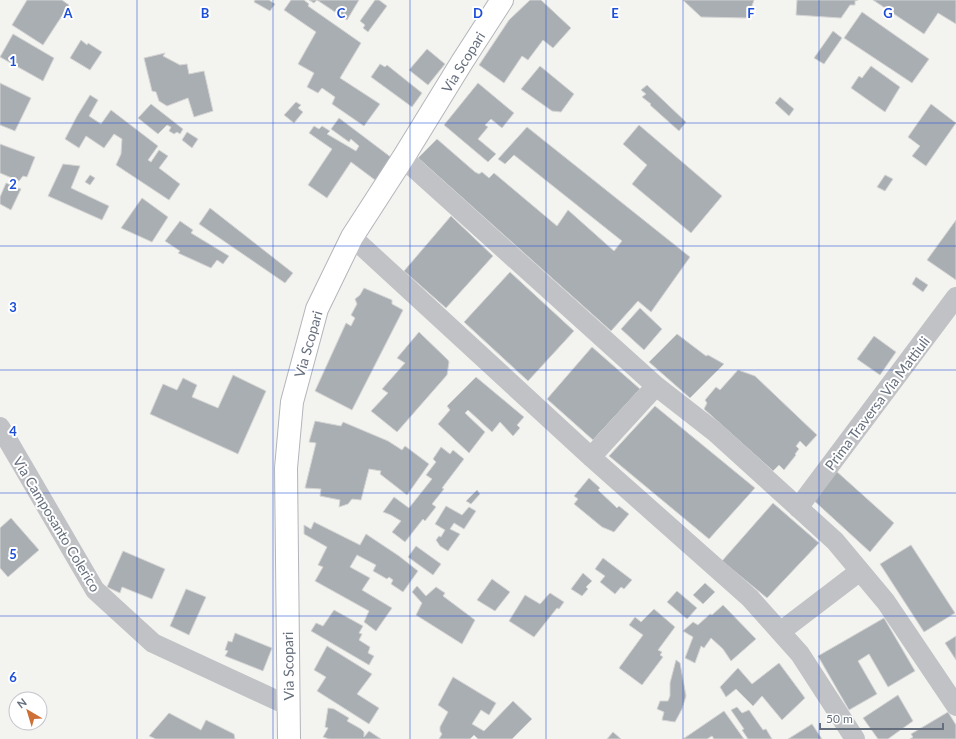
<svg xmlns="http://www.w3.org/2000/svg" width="956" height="739" viewBox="0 0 956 739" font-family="Lato,sans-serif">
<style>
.building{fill:#a9aeb3;stroke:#d4d4d3}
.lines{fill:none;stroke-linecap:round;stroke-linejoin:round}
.secondary-casing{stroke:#b2b5ba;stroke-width:24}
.street{stroke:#c0c2c5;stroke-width:20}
.secondary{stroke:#fff;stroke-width:22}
.grid{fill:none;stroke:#1d4ed8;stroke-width:1;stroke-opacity:0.55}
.labels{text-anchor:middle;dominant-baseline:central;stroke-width:4;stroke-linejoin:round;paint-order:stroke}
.street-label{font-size:14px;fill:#666f7d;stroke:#fff}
.grid-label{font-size:13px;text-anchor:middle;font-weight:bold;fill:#1d4ed8;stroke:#fff;stroke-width:4;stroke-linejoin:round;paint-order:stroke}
</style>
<rect width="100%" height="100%" fill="#f3f3f0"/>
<path class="building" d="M27 0H62L69 5 43 45 12 25Z
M255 0H269L275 4 270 11 254 2Z
M291 0H304L309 4 308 6 361 43 340 78 380 104 364 126 332 104 335 97 322 88 318 93 307 87 314 73 298 64 316 32 284 10Z
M309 0H359L347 20 317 0 314 3Z
M375 0H379L387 6 368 32 363 28 365 25 360 21Z
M530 0H541L571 28 553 48 543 40 528 60 522 56 504 83 479 65 509 20Z
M683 0H754L748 18 701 17Z
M797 0H858L855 1V5H850L841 18 796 15Z
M873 0H956V24L938 13 924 34Z
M862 12 929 59 912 83 844 38Z
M833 31 842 38 824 64 814 58Z
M13 34 54 58 43 81 0 57Z
M81 40 87 45 88 43 102 52 90 70 70 58Z
M427 49 445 64 428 85 409 70Z
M165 53 163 56 180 65 187 64 189 74 204 71 213 111 194 117 188 98 167 106 159 101 156 92 152 91 144 58Z
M380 64 385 67 387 65 422 93 412 107 371 77Z
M540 66 574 94 561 112 552 111 521 89Z
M871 66 900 87 885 112 851 88 859 76 862 78Z
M0 83 31 98 15 131 0 125Z
M478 83 514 113 502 128 491 119 485 125 488 127 478 139 496 154 488 162 444 125Z
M647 85 686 122 679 131 650 105 651 104 642 97 646 94 641 90Z
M90 95 98 100 89 116 101 124 111 110 158 146 148 160 151 162 159 150 168 156 159 168 180 184 169 200 116 165 121 154 122 139 114 134 104 148 86 136 79 148 65 139 77 116Z
M780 97 794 109 789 116 775 103Z
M296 102 301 105 298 108 303 112 294 123 284 115Z
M151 104 183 129 180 134 177 132 174 134 169 131 171 127 167 125 158 134 138 118Z
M931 104 956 123 926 166 912 156 920 146 908 137Z
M339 118 392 158 375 180 351 162 327 198 308 185 332 149 309 133 314 126 319 129 322 126 330 131 327 134 356 151 359 146 351 139 349 142 331 129Z
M639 125 722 196 691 233 632 184 647 165 623 144Z
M527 127 690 257 651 312 638 301 611 331 418 158 437 139 475 172 479 174 482 172 489 178 494 173 557 226 568 210 614 251 622 241 514 155 505 164 498 159Z
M187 132 198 139 192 148 182 140Z
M0 144 35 157 27 177 23 176 19 181 0 173Z
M63 164 80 166 71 188 109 206 102 220 48 196Z
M90 175 95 178 90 185 85 182Z
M885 175 893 179 885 191 877 187Z
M6 183 21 189 11 210 0 204V197Z
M142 198 168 217 152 242 121 228Z
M210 208 293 273 285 283 199 224Z
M451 216 493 256 446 308 404 271Z
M956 220V280L927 260Z
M180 221 193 230 191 233 229 256 223 264 217 260 211 268 178 253 180 251 165 241Z
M510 272 574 331 528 381 464 322Z
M916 277 928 285 923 292 912 284Z
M364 288 392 300V304L403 310 352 410 315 391 346 323 351 326 355 318 351 315 357 304 355 299 360 295Z
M640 308 662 329 644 350 621 329Z
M419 332 448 360 449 362 447 375 397 432 371 411 388 393 382 389 405 363 397 358Z
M677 334 706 356 708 355 724 364 690 398 649 362Z
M874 336 896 352 880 375 857 359Z
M592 347 640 389 593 440 547 399Z
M738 370 755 376 817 435 806 447 800 441 796 446 799 449 795 454 796 455 784 470 779 465 773 471 704 409 707 403 705 400 716 387 720 390Z
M233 375 266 391 238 454 150 414 163 384 177 390 183 378 197 385 192 397 218 408Z
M476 377 524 417 517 425 520 428 513 436 500 422 492 432 468 410 465 413 485 432 469 453 438 424 450 410 447 406Z
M655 406 755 488 709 539 609 456Z
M315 421 341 426 343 422 388 441 402 450 405 446 429 464 407 495 380 474 381 471 369 469 361 500 352 499 348 504 339 507 340 500 320 496 321 489 305 488 316 443 309 442Z
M441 447 450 454 453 450 464 459 442 488 444 489 432 504 436 507 425 521 423 519 405 542 392 532 401 521 391 515 383 512 394 497 409 508 432 479 426 475 436 462 433 459Z
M835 470 894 523 870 552 810 497Z
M589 478 600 488 598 490 617 508 619 506 629 514 614 532 602 527 574 504 578 499 574 496Z
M477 490 480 494 471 504 466 501Z
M773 503 819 543 767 598 722 561Z
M446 506 462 515 469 507 476 511 464 529 454 523 450 529 460 534 448 551 440 546 436 540 439 536 441 537 445 530 435 524Z
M11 518 39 550 8 577 0 568V528Z
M314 522 360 545 366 534 399 556 418 571 403 592 391 584 393 580 389 577 387 579 373 571 376 565 357 555 350 567 370 578 362 590 392 608 376 631 364 622 369 611 315 581 323 567 318 565 327 547 304 534V525L311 529Z
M911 545 955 613 924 632 880 564Z
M416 546 441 564 433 575 408 557Z
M123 551 165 569 152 599 122 587 120 593 107 587Z
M603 558 632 580 624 589 621 587 615 594 600 582 605 576 595 569Z
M583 573 592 581 586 587 588 589 582 596 571 589Z
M492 579 510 592 495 611 477 600Z
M705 583 715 592 703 604 693 595Z
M417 586 426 596 436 587 445 593 443 596 475 620 462 644 416 615 422 603 412 592Z
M186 589 206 597 189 635 170 626Z
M677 591 697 608 687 619 667 602Z
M550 593 564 602 559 609 557 608 534 637 509 621 525 595 540 604Z
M723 605 756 639 731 661 723 649 711 638 704 648 701 646 695 663 685 658 693 637 683 631 693 622 698 625 710 614 712 615Z
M654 609 675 627 658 650 662 652 660 655 663 657 642 685 619 668 643 635 629 625 635 617 641 622Z
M334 610 363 626 359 633 362 634 359 640 370 647 368 653 374 656 369 665 311 631 316 623 323 626Z
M884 618 915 671 888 687 869 654 858 661 877 694 849 710 818 656Z
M235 633 272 648 263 671 225 656 228 651 225 650 228 641 232 642Z
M956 636V660L945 643Z
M327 646 372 674 357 694 379 708 369 724 317 691 326 677 314 670Z
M676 660 680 663 686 696 682 709 675 722 662 720 664 712 657 709 660 701H668L670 696V683Z
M779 663 805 698 782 720 762 696 753 706 736 689 726 697 720 687 738 668 752 684Z
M453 677 496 703 489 715 481 710 472 724 484 731 513 701 532 719 512 739H478L474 735 470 739H439L442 734 440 731V727L448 712 438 705Z
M898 695 913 721 888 739H878L863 718Z
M737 707 742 713 749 710 763 730 766 729 772 739H748L742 730 744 729 731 710Z
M328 708 334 709 349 718 347 721 361 729 364 732V737L369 731 381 739H329L323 737 328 728 325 727Z
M724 711 744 739H714L712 736 707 739H683Z
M948 712 956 725V739H910L913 737 911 734Z
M169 713 201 730 206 720 234 734 235 739H156L149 736Z
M812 724 822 739H788Z
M613 732 621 739H607Z"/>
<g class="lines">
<g class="secondary-casing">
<path id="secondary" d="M289 739 286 468 292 402 317 309 352 237 403 158 462 62 502 0"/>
</g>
<path class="street" d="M403 158 656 386 715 432 835 541 886 602 956 706
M352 237 591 457 750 598 800 654 855 739
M0 427 95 590 153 643 289 706
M591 457 656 386
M798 508 956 297
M780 632 860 571"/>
<use href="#secondary" class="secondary"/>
</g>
<path class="grid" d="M137 0V739M273 0V739M410 0V739M546 0V739M683 0V739M819 0V739M0 123H956M0 246H956M0 370H956M0 493H956M0 616H956"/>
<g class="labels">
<g class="street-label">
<text transform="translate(463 62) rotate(-58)">Via Scopari</text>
<text transform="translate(308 344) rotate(-74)">Via Scopari</text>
<text transform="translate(877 403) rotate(-53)">Prima Traversa Via Mattiuli</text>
<text transform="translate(57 524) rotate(59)">Via Camposanto Colerico</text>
<text transform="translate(288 666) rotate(-91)">Via Scopari</text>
</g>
</g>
<g class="grid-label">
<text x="68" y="18">A</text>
<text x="205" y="18">B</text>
<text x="341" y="18">C</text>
<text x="478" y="18">D</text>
<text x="615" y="18">E</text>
<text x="751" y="18">F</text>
<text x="888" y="18">G</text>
<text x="13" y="66">1</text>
<text x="13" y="189">2</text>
<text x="13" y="312">3</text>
<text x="13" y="436">4</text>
<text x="13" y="559">5</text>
<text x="13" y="682">6</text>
</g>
<g transform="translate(28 711) rotate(322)"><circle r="19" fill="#ffffff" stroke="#c2c5cb"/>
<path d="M0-3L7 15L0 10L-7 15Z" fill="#ce6f35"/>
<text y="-6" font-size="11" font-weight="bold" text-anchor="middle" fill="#666f7d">N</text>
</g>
<path d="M820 723v6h123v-6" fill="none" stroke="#666f7d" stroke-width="2"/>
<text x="826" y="723" font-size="12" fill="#666f7d" stroke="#ffffff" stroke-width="3" paint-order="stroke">50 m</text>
</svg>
